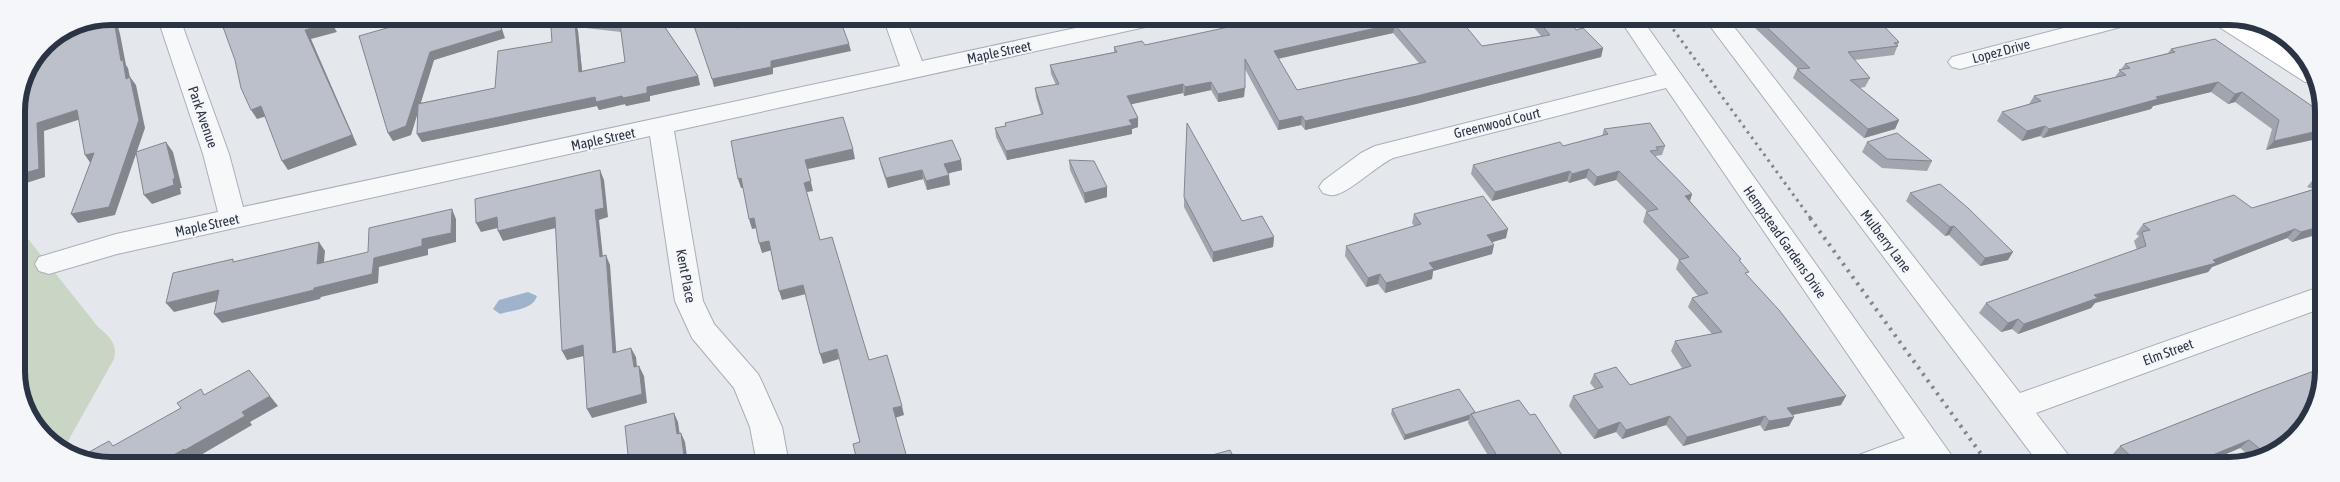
<svg xmlns="http://www.w3.org/2000/svg" width="2340" height="482" viewBox="0 0 2340 482" font-family="'Asap Condensed',sans-serif">
<style>
.green{fill:#c9d6c5}
.water{fill:#9fb4cc}
.lines{fill:none;stroke-linecap:round;stroke-linejoin:round}
.minor-casing{stroke:#a9aeb7;stroke-width:2}
.secondary-casing{stroke:#a9aeb7;stroke-width:2}
.minor{fill:#f7f8fa;fill-rule:evenodd}
.secondary{fill:#fff;fill-rule:evenodd}
.rail-far1{stroke:#7d8696;stroke-width:3;stroke-dasharray:2.5 4.5;stroke-linecap:butt}
.rail{stroke:#7d8696;stroke-width:4;stroke-dasharray:2.5 5.5;stroke-linecap:butt}
.wall{fill:#a1a5ae;fill-rule:evenodd}
.shaded-wall{fill:#83868d}
.building{fill:#bbc0ca;stroke:#83868d}
.labels{text-anchor:middle;dominant-baseline:central;stroke-width:4;stroke-linejoin:round;paint-order:stroke}
.street-label{font-size:14px;fill:#2b3445;stroke:#f4f6f9}
.rim{fill:none;stroke:#2b3445;stroke-width:6}
</style>
<rect width="100%" height="100%" fill="#e4e7ec"/>
<path class="green" d="M17 225 98 327C109 336 118 344 114 359L64 448 44 438 18 389Z"/>
<path class="water" d="M528 292 537 296C533 310 512 310 500 314L493 309 499 300Z"/>
<g class="lines">
<g class="minor-casing">
<path id="minor" d="M157 16H179L229 154 243 207 900 66 883 17H905L922 61 1127 17H1170L1167 22 1159 24 674 131 703 301 714 324 758 374 762 382 782 427 789 464H757L750 427 734 388 692 338 675 301 650 136 117 254 49 274 39 271 35 264 39 257 116 234 218 212 203 154Z
M335 16H369C363 26 345 28 335 26L332 21Z
M1619 18H1641L1952 456 1957 465H1923L1919 460 1904 465H1851L1856 456 1905 438 1666 88 1393 158C1376 166 1349 193 1334 195 1330 196 1327 194 1323 193L1319 187 1323 181 1361 153 1375 146 1657 75Z
M1704 18H1727L2020 393 2322 286V308L2036 413 2069 456 2074 465H2040Z
M2102 18H2139L2136 23 1960 69 1952 67 1948 62 1952 57Z"/>
</g>
<g class="secondary-casing">
<path id="secondary" d="M2210 18H2237L2305 61 2317 83 2305 82 2213 23Z"/>
</g>
<use href="#minor" class="minor"/>
<use href="#secondary" class="secondary"/>
<path class="rail-far1" d="M1665 18 1811 219"/>
<path class="rail" d="M1810 218 1989 465"/>
</g>
<path class="wall" d="M561 17H658L698 76 700 85 650 96V101L626 106 625 104 599 110 597 106 422 142 417 134 418 111 411 135 393 141 388 133 359 36 505 38 434 60 420 103 495 88 552 42 564 25ZM577 27 621 32 625 62 582 71 578 31Z
M1525 17H1565L1576 30 1603 48 1601 57 1416 104 1305 130 1301 125 1278 130 1245 69 1244 97 1218 102 1211 90 1184 96 1183 93 1131 104 1138 118V127L1132 129V134L1007 160 996 137 995 128 1005 126V123L1041 114 1036 97 1035 88 1056 85 1051 74 1050 65 1114 52V47L1145 45 1398 24 1482 46 1541 36ZM1393 33 1419 63 1297 90 1278 58Z
M1747 18H1876L1899 42 1894 55 1854 60 1870 78 1865 87 1860 88 1899 120 1895 129 1864 138 1793 78 1797 69H1798L1753 26Z
M2171 49 2322 113 2266 150 2272 129 2235 102 2228 104 2211 92 2153 106 2151 109 2043 138 2040 136 2022 141 1997 121 2002 112 2029 104 2034 96 2115 77 2125 64 2168 53Z
M1604 129 1665 146 1662 155 1656 156V157L1692 194 1690 201 1740 262 1747 276 1841 405 1792 415 1794 417 1789 426 1764 431 1760 425 1683 446 1666 425 1622 439 1616 432 1594 439 1569 406 1573 396 1595 389 1590 383 1594 374 1630 385 1682 368 1671 351 1675 341 1712 334 1688 307 1692 298 1698 296 1676 269 1679 260 1643 222 1646 212H1648L1616 180 1594 186 1586 178 1569 183 1567 181 1492 201 1471 174 1473 165 1563 146 1602 136Z
M1867 142 1932 161 1927 171 1882 168 1862 152Z
M879 158 961 160 962 170 948 173 950 185 927 190 923 179 888 188 881 167Z
M1069 160 1107 187V197L1085 203 1070 170Z
M2322 176V233L2292 242 2287 238 2212 267 2208 272 2095 303 2091 308 2018 334 2012 329 2001 332 1979 313 1986 303 2137 250 2134 241 2139 236 2136 234 2143 224 2252 208 2314 189 2307 187 2315 177Z
M1910 193 2008 260 1980 266 1949 235 1945 236 1906 201Z
M1184 197 1242 221 1274 237 1273 247 1213 262 1184 207Z
M1414 214 1506 238 1493 242 1492 254 1433 271 1432 279 1385 293 1378 284 1366 287 1345 256 1346 246 1414 226 1412 223Z
M2260 391 2292 442 2252 458 2240 448 2198 466 2124 465 2112 455 2120 446Z
M1392 409 1530 415 1562 455 1559 464 1555 465H1494L1468 423 1469 420 1404 440 1391 414Z"/>
<path class="shaded-wall" d="M112 16H115L120 34 126 65 128 68 132 87 126 79 121 61Z
M327 16H332L330 22Z
M497 17H498L505 38 434 60 411 135 393 141 388 133 430 52Z
M331 22 337 32 311 39 357 145 288 170 282 161 305 30Z
M575 23 578 31 583 80 579 72Z
M1398 23 1395 25 1393 33 1273 60 1274 51Z
M849 44 851 51 773 68V74L714 87 712 79 771 61Z
M1603 48 1601 57 1416 104 1305 130V121Z
M698 76 700 85 650 96V101L626 106 625 104 599 110 597 106 422 142 417 134 595 97 647 87Z
M130 77 136 85 145 128 115 215 78 223 71 214Z
M1211 82V90L1184 96 1185 87Z
M2218 82 2211 92 2153 106 2151 109 2043 138 2049 129 2156 97Z
M1183 84V93L1128 105 1127 96Z
M1245 88 1244 97 1218 102V94Z
M2242 92 2235 102 2228 104 2235 94Z
M261 106 267 116 257 119 251 110Z
M77 110 84 118 44 131 45 177 17 186V175L37 123Z
M1302 116 1301 125 1278 130 1279 121Z
M1138 118V127L1132 129V134L1007 160 1006 151Z
M1899 120 1895 129 1864 138 1868 129Z
M2045 126 2040 136 2022 141 2027 131Z
M2322 130V138L2266 150 2274 141Z
M166 142 173 152 182 188H180L181 194 152 204 144 195Z
M853 149 855 159 808 169 813 191 807 192 804 183 805 160Z
M94 153 91 164 85 155Z
M961 160 962 170 946 174 944 164Z
M1589 169 1586 178 1569 183 1572 174Z
M600 170 604 180 608 217 599 220 604 267 600 257 595 210Z
M922 170 923 179 888 188 886 178Z
M1570 171 1567 181 1492 201 1495 192Z
M1619 171 1616 180 1594 186 1597 177Z
M949 175 950 185 927 190 926 181Z
M741 178 744 188H741L738 179Z
M1107 187V197L1085 203 1084 193Z
M1692 194 1689 203 1685 196Z
M452 209 456 219V242L428 249V255L379 267 378 283 321 297 320 299 222 323 214 314 314 288 374 258 422 239Z
M497 217 502 227 481 232 476 223Z
M555 217 560 227 503 241 498 231Z
M754 218 757 228 752 229 749 219Z
M1954 226 1949 235 1945 236 1950 227Z
M2322 226V233L2292 242 2301 232Z
M1508 229 1506 238 1485 244 1487 235Z
M2295 229 2287 238 2212 267 2208 272 2095 303 2091 308 2018 334 2024 324 2094 295 2213 260Z
M1274 237 1273 247 1213 262V252Z
M769 241 772 250 762 253 759 243Z
M319 242 325 251 323 273 317 264Z
M1494 245 1492 254 1433 271 1432 279 1385 293 1386 283 1429 263Z
M2013 252 2008 260 1980 266 1985 258Z
M606 255 610 265 617 362 613 353Z
M1380 274 1378 284 1366 287 1368 278Z
M803 285 806 294 782 300 779 291Z
M219 290 226 299 174 312 166 303Z
M2018 319 2012 329 2001 332 2008 323Z
M583 345 588 355 567 360 562 351Z
M631 348 636 357 638 377 634 367Z
M837 349 839 359 823 364 820 354Z
M639 366 644 376 647 403 592 418 587 409Z
M270 396 278 406 250 422 252 425 194 459 192 458 182 464H158L242 412Z
M1846 396 1841 405 1782 417 1787 408Z
M902 406 904 415 895 418 893 408Z
M674 413 678 422 681 443 677 434Z
M1470 415 1469 420 1404 440 1405 435Z
M1670 416 1666 425 1622 439 1626 430Z
M1765 416 1760 425 1683 446 1687 437Z
M1794 417 1789 426 1764 431 1769 421Z
M1620 422 1616 432 1594 439 1598 430Z
M681 433 685 442 688 464H685Z
M2249 440 2240 448 2198 466H2185Z
M1524 455 1520 465H1500L1501 462Z
M1562 455 1559 464 1555 465H1529V464Z"/>
<path class="building" d="M112 16 115 26 121 61 123 60 126 79 130 77 139 120 109 207 71 214 94 153 85 155 77 110 37 123 39 169 17 175 16 105 44 44 75 23Z
M219 16H328L331 22 305 30 352 135 282 161 261 106 251 110 241 88 235 60Z
M425 17H497L502 30 430 52 406 126 388 133 359 36Z
M561 17H658L698 76 647 87V93L623 98 622 96 596 102 595 97 417 134 418 104 495 88 498 51 552 42 551 28 575 23 579 72 625 62 620 24Z
M691 17H734L737 28 786 17H839L849 44 771 61V67L712 79Z
M1275 17H1395L1398 23 1274 51 1297 90 1426 62 1395 25 1430 17H1458L1482 46 1550 35 1535 17H1565L1576 30 1583 28 1603 48 1417 96 1305 121 1302 116 1279 121 1245 59V88L1218 94 1211 82 1185 87 1183 84 1127 96 1138 118 1129 120 1132 125 1006 151 995 128 1006 126 1005 123 1043 114 1035 88 1059 84 1050 65 1117 52 1114 47 1142 41 1145 45Z
M1757 18H1876L1899 42 1894 43 1898 46 1848 52 1870 78 1850 80 1899 120 1868 129 1797 69 1810 68Z
M2215 39 2322 113V130L2274 141 2279 120 2242 92 2235 94 2218 82 2156 97 2158 99 2049 129 2045 126 2027 131 2002 112 2041 101 2034 96 2126 75 2119 70 2130 68 2125 64 2175 52 2171 49Z
M843 117 853 149 805 160 811 181 804 183 820 240 832 237 869 360 887 355 902 406 893 408 909 465H858L853 444 860 442 837 349 820 354 803 285 779 291 769 241 759 243 754 218 749 219 741 178 738 179 731 141Z
M1187 123 1242 221 1262 216 1274 237 1213 252 1184 197Z
M1650 123 1665 146 1656 147 1658 150 1650 151 1692 194 1685 196 1741 259 1739 260 1749 272 1745 273 1779 310 1846 396 1787 408 1794 417 1769 421 1765 416 1687 437 1670 416 1626 430 1620 422 1598 430 1573 396 1603 387 1594 374 1616 367 1630 385 1691 366 1675 341 1722 332 1692 298 1708 293 1679 260 1689 257 1646 212 1658 209 1619 171 1597 177 1589 169 1572 174 1570 171 1495 192 1473 165 1560 142 1563 146 1608 134 1604 129Z
M1897 133 1932 161 1887 159 1867 142Z
M952 140 961 160 944 164 949 175 926 181 922 170 886 178 879 158Z
M166 142 175 178 173 179 174 185 144 195 136 152Z
M1069 160 1094 161 1107 187 1084 193Z
M600 170 604 208 595 210 600 257 606 255 613 353 631 348 634 367 639 366 642 394 587 409 583 345 562 351 555 217 498 231 497 217 476 223 475 199Z
M2322 176V180L2315 177Z
M1940 184 1968 208 2013 252 1985 258 1954 226 1950 227 1910 193Z
M2322 187V226L2301 232 2295 229 2213 260 2216 263 2094 295 2098 298 2024 324 2018 319 2008 323 1986 303 2146 246 2142 232 2150 230 2143 224 2234 195 2252 208Z
M1483 196 1508 229 1487 235 1494 245 1429 263 1434 269 1386 283 1380 274 1368 278 1346 246 1421 224 1414 214Z
M452 209 451 233 422 239V246L374 258 372 274 314 288V290L214 314 219 290 166 303 173 273 233 259V262L319 242 317 264 368 252 369 228Z
M2322 368V389L2292 442 2265 453 2249 440 2186 466 2135 465 2139 464 2120 446 2260 391Z
M249 370 270 396 242 412 245 416 185 450 184 449 158 464H93L80 457 109 441 113 446 181 408 177 403 201 389 204 395Z
M1459 389 1475 412 1471 414 1470 415 1405 435 1392 409Z
M1519 400 1530 415 1535 414 1562 455 1529 464 1524 455 1501 462 1471 414Z
M674 413 677 434 681 433 685 464H629L625 426Z
M1230 450 1238 465H1201L1198 459Z
M1431 457 1436 465H1407Z"/>
<g class="labels">
<g class="street-label">
<text transform="translate(2001 51) rotate(-15)">Lopez Drive</text>
<text transform="translate(999 52) rotate(-12)">Maple Street</text>
<text transform="translate(203 117) rotate(71)">Park Avenue</text>
<text transform="translate(1497 123) rotate(-14)">Greenwood Court</text>
<text transform="translate(603 139) rotate(-12)">Maple Street</text>
<text transform="translate(207 225) rotate(-12)">Maple Street</text>
<text transform="translate(1886 241) rotate(53)">Mulberry Lane</text>
<text transform="translate(1785 242) rotate(55)">Hempstead Gardens Drive</text>
<text transform="translate(686 276) rotate(79)">Kent Place</text>
<text transform="translate(2168 352) rotate(-20)">Elm Street</text>
</g>
</g>
<path d="M0 0H2340V482H0ZM111 25H2229A86 86 0 0 1 2315 111V371A86 86 0 0 1 2229 457H111A86 86 0 0 1 25 371V111A86 86 0 0 1 111 25Z" fill="#f4f6f9" fill-rule="evenodd"/>
<path class="rim" d="M111 25H2229A86 86 0 0 1 2315 111V371A86 86 0 0 1 2229 457H111A86 86 0 0 1 25 371V111A86 86 0 0 1 111 25Z"/>
</svg>
